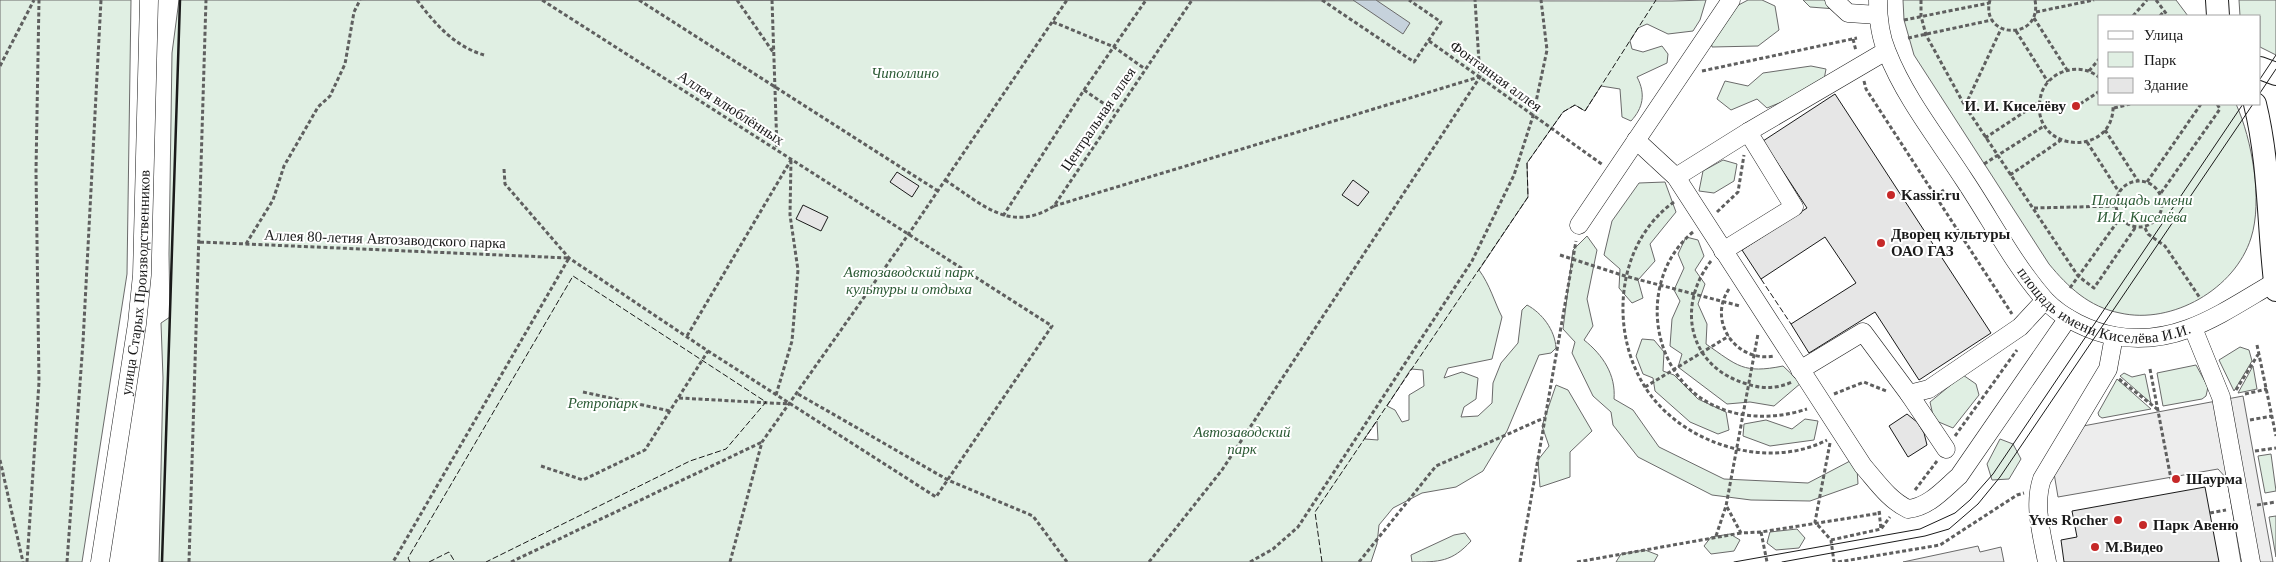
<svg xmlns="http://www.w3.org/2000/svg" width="2276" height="562" viewBox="0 0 2276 562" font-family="Georgia,serif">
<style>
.green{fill:#e0efe3;stroke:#6a6a6a;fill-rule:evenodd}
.parking{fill:#ededed;stroke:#6a6a6a}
.water{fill:#c6d2dc;stroke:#6a6a6a}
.building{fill:#e6e6e6;stroke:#1a1a1a}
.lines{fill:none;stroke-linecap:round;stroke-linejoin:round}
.minor-casing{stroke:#1a1a1a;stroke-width:19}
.major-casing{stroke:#1a1a1a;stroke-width:24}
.path{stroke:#5f5f5f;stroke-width:3;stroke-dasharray:4 2.5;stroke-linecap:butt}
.minor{stroke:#fff;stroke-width:18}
.major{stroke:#fff;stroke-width:22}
.tram{stroke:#1a1a1a;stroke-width:1}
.fence{stroke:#1a1a1a;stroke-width:1;stroke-dasharray:6 2.5;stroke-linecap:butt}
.wall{stroke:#1a1a1a;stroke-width:2.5}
.poi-dot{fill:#c62828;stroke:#fff;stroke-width:2}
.labels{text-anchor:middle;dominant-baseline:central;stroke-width:4;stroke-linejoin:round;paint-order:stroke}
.park-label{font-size:15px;font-style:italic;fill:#2b5a34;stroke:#fff}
.street-label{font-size:15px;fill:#1a1a1a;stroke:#fff}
.poi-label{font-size:15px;font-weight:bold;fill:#1a1a1a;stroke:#fff;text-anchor:start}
</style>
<rect width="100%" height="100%" fill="#fff"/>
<path class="green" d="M0 0H131L127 274 82 562H0Z
M179 0 1672 1 1706 0 1700 20 1693 31 1668 34 1647 24 1638 28 1630 41 1632 49 1643 52 1662 46 1668 54 1667 63 1637 77C1646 94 1643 108 1631 121L1622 117 1620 89 1601 86 1585 111 1575 105 1563 112 1527 163 1528 197 1479 270C1490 285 1494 301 1502 317L1492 359 1448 368 1444 378 1462 372 1478 378 1476 399 1464 407 1461 417 1478 416 1492 403 1493 383 1501 363 1518 343 1522 310 1527 305C1542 313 1555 330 1556 348L1551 353 1539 355 1507 431 1483 471 1456 487 1422 493 1393 508 1379 525 1377 544 1371 562H159L163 378 161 323 170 317 169 254 172 53ZM1411 369 1423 370 1424 386 1409 395V420L1402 422 1395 410 1387 406ZM1377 421 1378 440 1365 439V438Z
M1748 0H1762L1775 6 1779 30 1758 46 1712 47 1710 35 1729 10Z
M1803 0H1843L1836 9 1810 7Z
M1903 0H2176L2188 16H2100V104H2236C2252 139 2263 201 2251 238 2235 289 2172 325 2120 313 2089 307 2068 287 2049 264L1914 55 1904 20Z
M2239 0H2276V55L2260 47V16H2240Z
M1811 66 1826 69 1823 85 1767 108 1757 99 1731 110 1717 99 1725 81 1748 86 1763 73Z
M1723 160 1737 164 1734 181 1714 193 1699 191 1703 171Z
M1665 182 1676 212 1650 244 1655 261 1638 280 1643 298 1632 303 1619 288 1620 269 1604 255 1612 221 1639 183Z
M1587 236 1597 250 1587 299 1593 326 1584 340C1603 355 1616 375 1614 399L1633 410 1659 447 1724 479 1808 483 1850 461 1857 468 1858 484 1810 501 1751 500 1712 495 1638 457 1613 425 1611 412 1593 396 1572 353 1575 342 1563 329 1573 250Z
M1686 237 1698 240 1704 256 1695 270 1705 284 1698 304 1707 324 1706 344C1738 366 1743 374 1783 366L1801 383 1774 406 1750 402 1727 404 1678 367 1682 354 1670 346 1672 319 1680 301 1674 290 1684 268 1678 254Z
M1642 339 1654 340 1664 352 1663 371 1674 375 1698 399 1726 412 1729 430 1718 434 1690 422 1655 391 1653 378 1643 374 1636 356Z
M2240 347 2249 350 2252 361 2234 391 2219 360Z
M2196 365 2208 387 2206 396 2202 399 2163 406 2157 373Z
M2253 366 2257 389 2238 393Z
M2124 373 2132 377 2145 374 2151 403 2120 376Z
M1963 375 1976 384 1979 395 1953 428 1934 420 1930 402Z
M2117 379 2151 409 2102 418 2099 416 2098 413Z
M1556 385 1568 390 1592 431 1570 452V477L1540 487 1538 460 1549 446 1542 426Z
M1805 419 1818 421 1814 440 1770 446 1743 436 1744 424 1766 420 1792 429Z
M2000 439 2013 444 2021 459 2009 479 1992 480 1987 464Z
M2271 454 2276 491 2265 493 2258 456Z
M2276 516V557L2269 517Z
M1797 529 1805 538 1799 548 1776 550 1767 543 1770 532Z
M1465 533 1471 541C1452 562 1439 562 1412 562L1411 555 1454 535Z
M1730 534 1740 540 1734 551 1711 554 1704 546 1711 537Z
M1645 550 1658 555 1654 562H1616L1621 554Z"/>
<path class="parking" d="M2243 396 2273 562H2241L2227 479 2218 469 2058 497 2054 473 2083 426Z
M1978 546 1980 552 2001 547 2004 562H1903Z"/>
<path class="water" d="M1353 0H1376L1410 23 1403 34Z"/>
<path class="building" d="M1835 94 1991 333 1919 380 1875 312 1809 353 1791 324 1856 283 1825 237 1761 279 1742 250 1807 208 1763 141Z
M897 172 919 186 912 197 890 182Z
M1353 180 1369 192 1358 206 1342 195Z
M803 205 828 217 821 231 796 219Z
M1907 414 1917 422 1924 433 1927 445 1908 457 1889 426Z
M2205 487 2219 562H2064L2061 540 2077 537 2072 511Z"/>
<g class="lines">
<g class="minor-casing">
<g id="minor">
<path d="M1834 0 1848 13 1878 15"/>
<path id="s1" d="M1878 0C1878 17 1880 36 1887 52 1905 98 1938 139 1965 181 1991 220 2014 265 2045 300 2062 318 2091 332 2115 336 2178 347 2223 312 2275 282"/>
<path d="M1636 140 1676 177 1863 466C1877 482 1889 500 1908 509 1929 507 1944 489 1959 476L2068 318"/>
<path d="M1676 177 1748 132"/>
<path d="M1579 225 1731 0"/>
<path d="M1723 251 1794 207 1748 132 1886 51"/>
<path d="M2193 328 2221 397 2251 562"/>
<path d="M1800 370 1863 332 1909 394 1929 389 2020 327 2045 300"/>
<path d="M1909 394 1946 449"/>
<path id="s2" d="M100 562 137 324 142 275 149 0"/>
<path d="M2047 562C2042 535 2033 505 2042 479L2108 369 2114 336"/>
</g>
</g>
<g class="major-casing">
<path id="major" d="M2217 0 2218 16
M2260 68 2276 74
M2255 104C2270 165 2268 228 2276 290"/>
</g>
<path class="path" d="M417 0C435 24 454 46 484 55
M639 0 938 191
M737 0 773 52
M772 0 777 149
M1322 0 1414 62 1441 22 1409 0
M1921 0V16L1926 35 1965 106 2078 276 2094 288 2135 228
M1990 0C1979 39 2043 42 2035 0
M2156 0 2168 16
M2036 12 2094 0
M2133 16 2147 0
M2160 16 2164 11
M2034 18 2067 70
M1904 20 1989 3
M1053 22 1114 47 1145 69
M2016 31 2048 82
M1908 38 1992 20
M1853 39 1856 51
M1429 41 1603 165
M0 66 34 0
M1702 71 1857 38
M2089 71 2100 58
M2100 78C2088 68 2074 67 2060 73 2051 77 2043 86 2041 95 2026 153 2116 160 2113 104
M1864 81 1866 89 2012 314
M1084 90 1116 112
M2080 104 2100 91
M1965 106 2001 29
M2114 108 2130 104
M2105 130 2138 181
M1985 138 2038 103
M2087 142 2119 192
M1984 164 2044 126
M504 169 505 184 569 258 708 351 936 497 1052 326 542 0
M2010 175 2061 140
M945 180C982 204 1010 234 1054 206L1192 0
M2116 204a23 23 0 1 1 46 0a23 23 0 1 1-46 0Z
M2147 182 2201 104
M2161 193 2220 109 2217 104
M1936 195 1944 190
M1674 202C1616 243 1609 330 1645 387 1681 444 1767 471 1827 440
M1054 206 1479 77
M2034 208 2115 206
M1717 212 1738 192 1744 155
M1003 216 1084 90 1146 0
M2145 228 2148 234 2165 246 2200 298
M1693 232C1643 273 1646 357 1698 396 1729 419 1771 421 1807 409
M200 242 569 258 393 562
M246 244 273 200 284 166 318 107 330 96 345 64 354 12 360 0
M1560 255 1625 276 1740 306
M1711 261C1676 306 1688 367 1747 384 1762 389 1777 389 1792 382
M2070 288 2120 218
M1729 289C1707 321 1736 363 1774 356
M687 336 791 160
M2257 345 2276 436
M2150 369 2171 479
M2119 379 2157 409
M1645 387 1729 336
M2236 390 2259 353
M583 392 670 411
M798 394 948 480 1033 516 1067 562
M1834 394 1864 382 1886 391
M2245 394 2267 389
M776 395 792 341 798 270 790 215 791 160
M679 398 790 404
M2250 420 2272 416
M1955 436 2017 350
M1830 443 1815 522 1831 540 1834 562
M2255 451 2276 448
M0 460 23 562
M541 466 583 480 645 450 708 351
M1915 490 1937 461
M2257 505 2276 502
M1727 507 1741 533 1761 532 1881 513
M1879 511 1881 529
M2210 513 2226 510
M1761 532 1767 562
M1716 536 1726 506 1758 334
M1831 540 1881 529 1890 517
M27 562 39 382 36 171 39 0
M67 562 83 342 101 0
M189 562 206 0
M511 562 762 442
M730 562 762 442 908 235 1067 0
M1149 562 1222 470 1480 77 1475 0
M1250 562 1273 549 1298 527 1472 261 1514 175 1533 116 1547 50 1541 0
M1359 562 1436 466 1544 418
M1520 562 1576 241
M1577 562 1741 533
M1838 562 1940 545 2017 495 2024 493"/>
<use href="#minor" class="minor"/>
<use href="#major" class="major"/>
<path class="tram" d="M2260 79 2276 55
M2260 93 2276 69
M1734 562 1920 529 1955 513 1970 500 1993 474 2243 104
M1782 562 1925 536 1949 529 1978 504 2000 477 2253 104"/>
<path class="fence" d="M1761 279 1791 324
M410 562 408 558 573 276 766 402 726 449 690 461 486 562
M429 562 449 552 455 562
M1322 562 1315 512 1528 197 1527 163 1563 112 1575 105 1585 111 1656 0"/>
<path class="wall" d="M162 562 180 0"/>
</g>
<g class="poi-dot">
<circle cx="2076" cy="106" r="5"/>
<circle cx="1891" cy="195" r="5"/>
<circle cx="1881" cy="243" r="5"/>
<circle cx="2176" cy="479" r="5"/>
<circle cx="2118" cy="520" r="5"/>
<circle cx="2143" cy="525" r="5"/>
<circle cx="2095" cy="547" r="5"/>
</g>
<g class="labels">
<g class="park-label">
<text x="905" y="73">Чиполлино</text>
<text x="2142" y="200">Площадь имени<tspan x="2142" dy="17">И.И. Киселёва</tspan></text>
<text x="909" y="272">Автозаводский парк<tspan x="909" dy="17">культуры и отдыха</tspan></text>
<text x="603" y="403">Ретропарк</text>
<text x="1242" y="432">Автозаводский<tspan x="1242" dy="17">парк</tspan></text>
</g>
<g class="street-label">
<text transform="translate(1496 76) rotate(36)">Фонтанная аллея</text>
<text transform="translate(731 108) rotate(33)">Аллея влюблённых</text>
<text transform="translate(1098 119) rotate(-56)">Центральная аллея</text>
<text transform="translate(385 239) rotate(2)">Аллея 80-летия Автозаводского парка</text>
<text stroke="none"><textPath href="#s2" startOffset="282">улица Старых Производственников</textPath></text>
<text stroke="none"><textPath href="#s1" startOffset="406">площадь имени Киселёва И.И.</textPath></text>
</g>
<g class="poi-label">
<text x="2066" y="106" text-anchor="end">И. И. Киселёву</text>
<text x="1901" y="195">Kassir.ru</text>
<text x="1891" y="234">Дворец культуры<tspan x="1891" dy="17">ОАО ГАЗ</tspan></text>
<text x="2186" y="479">Шаурма</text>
<text x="2108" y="520" text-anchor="end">Yves Rocher</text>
<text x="2153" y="525">Парк Авеню</text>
<text x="2105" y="547">М.Видео</text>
</g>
</g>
<rect x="2098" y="15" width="162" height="90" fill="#ffffff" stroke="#a3a3a3"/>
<rect x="2108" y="31" width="25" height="8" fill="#ffffff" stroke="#a3a3a3"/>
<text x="2144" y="40" font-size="15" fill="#1a1a1a">Улица</text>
<rect x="2108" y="52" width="25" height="15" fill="#e0efe3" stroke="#a3a3a3"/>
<text x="2144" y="65" font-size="15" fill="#1a1a1a">Парк</text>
<rect x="2108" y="78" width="25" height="15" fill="#e6e6e6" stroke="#a3a3a3"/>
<text x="2144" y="90" font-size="15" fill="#1a1a1a">Здание</text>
</svg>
